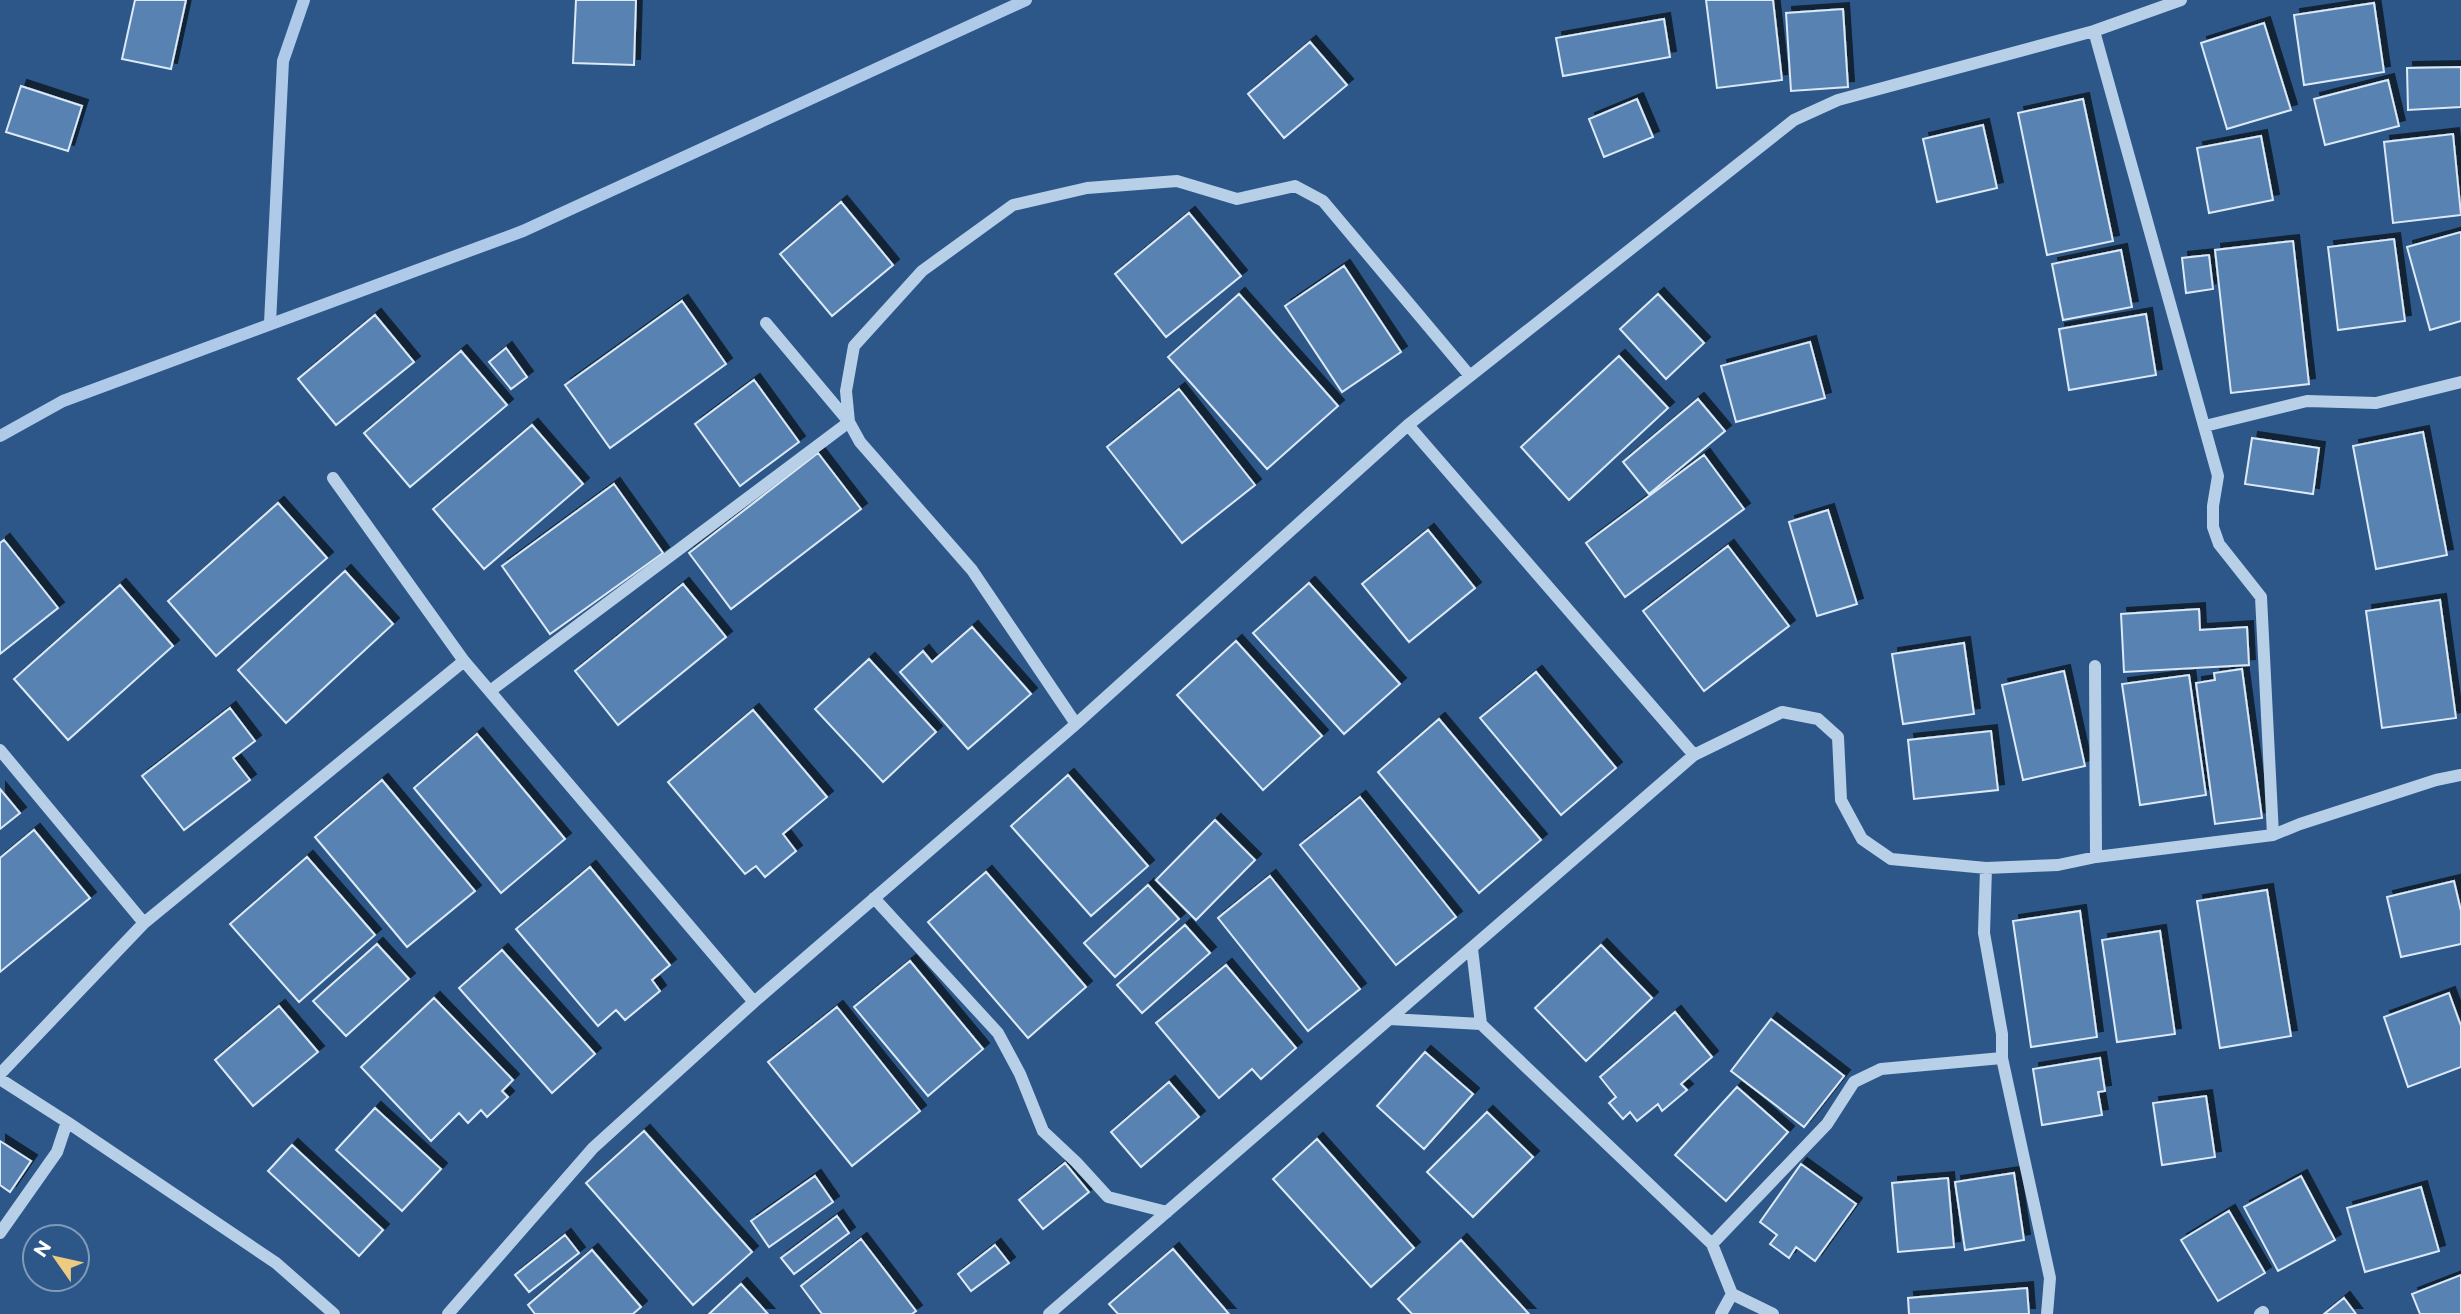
<svg xmlns="http://www.w3.org/2000/svg" width="2461" height="1314" viewBox="0 0 2461 1314" font-family="Montserrat,sans-serif">
<style>
.lines{fill:none;stroke-linecap:round;stroke-linejoin:round}
.stream{stroke:#aecae8;stroke-width:12}
.building{fill:#5882b1;stroke:#dce9f6;stroke-width:2;filter:url(#shadow)}
.minor{stroke:#b8cfe8;stroke-width:12}
</style>
<defs>
<filter id="shadow"><feDropShadow dx="6" dy="-6" stdDeviation="0" flood-color="#0009"/></filter>
</defs>
<rect width="100%" height="100%" fill="#2c5788"/>
<g class="lines">
<path class="stream" d="M270 323 283 61 304 0
M0 436 63 401 523 231 1026 0"/>
</g>
<path class="building" d="M135 0H186L171 69 122 59Z
M576 0H636L634 65 573 63Z
M1706 0H1773L1782 80 1717 88Z
M2374 3 2384 72 2304 85 2294 15Z
M1843 9 1848 87 1791 91 1786 13Z
M1664 19 1670 57 1563 76 1556 38Z
M2264 23 2291 110 2227 129 2201 43Z
M1310 42 1347 85 1284 138 1248 94Z
M2461 67V107L2408 110 2407 68Z
M2388 80 2399 126 2325 145 2314 99Z
M21 86 82 106 68 151 6 132Z
M1637 99 1653 137 1604 157 1589 119Z
M2083 99 2113 241 2047 255 2018 113Z
M1983 125 1997 188 1937 202 1923 139Z
M2453 134 2461 215 2393 223 2384 142Z
M2261 136 2273 200 2209 213 2197 148Z
M841 202 893 265 832 316 780 254Z
M1189 213 1241 276 1166 337 1115 274Z
M2461 232V321L2430 330 2407 247Z
M2394 239 2405 321 2338 330 2328 247Z
M2293 241 2309 384 2231 393 2215 250Z
M2121 250 2132 307 2063 320 2052 264Z
M2209 255 2213 289 2186 293 2182 258Z
M1344 266 1401 352 1342 392 1285 306Z
M1239 294 1338 406 1267 469 1168 357Z
M1658 294 1704 343 1666 379 1620 329Z
M682 301 726 364 610 448 565 385Z
M2146 314 2156 375 2069 390 2059 329Z
M375 315 414 362 336 425 298 379Z
M1810 342 1825 398 1736 422 1721 366Z
M506 348 527 377 511 389 489 362Z
M461 351 507 405 410 487 364 433Z
M1619 356 1668 408 1569 500 1521 447Z
M754 380 799 442 740 486 695 424Z
M1179 389 1255 485 1182 543 1107 447Z
M1698 399 1725 431 1649 494 1623 462Z
M532 425 583 484 484 569 433 509Z
M2423 432 2447 555 2376 569 2353 446Z
M2252 438 2319 448 2313 494 2245 484Z
M818 453 861 509 731 609 689 553Z
M1704 455 1744 509 1625 597 1586 543Z
M614 484 663 553 550 634 502 566Z
M278 503 327 558 216 656 168 601Z
M1828 510 1857 604 1817 616 1789 522Z
M1428 530 1475 588 1409 642 1362 584Z
M4 540 58 608 0 654V543Z
M1728 546 1789 626 1704 691 1643 611Z
M345 571 393 624 286 723 238 670Z
M1309 583 1400 684 1344 734 1253 633Z
M683 584 726 637 618 725 575 671Z
M120 585 173 646 68 740 14 679Z
M2440 600 2456 718 2382 728 2366 611Z
M2199 609 2200 630 2247 627 2249 665 2124 672 2121 614Z
M972 627 1031 694 968 749 900 672 923 651 932 662Z
M1236 641 1322 736 1263 790 1177 695Z
M1964 643 1974 714 1903 724 1892 654Z
M869 659 936 732 883 782 815 709Z
M2242 669 2262 818 2215 824 2196 683 2215 680 2214 673Z
M2064 671 2085 766 2023 780 2002 685Z
M1536 672 1616 768 1561 815 1480 718Z
M2189 675 2206 795 2140 805 2122 684Z
M230 708 255 741 233 758 250 780 184 830 142 776Z
M753 710 827 797 783 834 796 851 765 877 756 866 745 874 668 782Z
M1439 719 1541 840 1479 893 1378 772Z
M1991 731 1998 790 1914 799 1908 740Z
M477 734 565 839 501 893 414 788Z
M1068 775 1148 866 1091 916 1011 826Z
M382 780 475 891 407 947 315 837Z
M0 789 20 813 0 829Z
M1360 797 1456 917 1396 965 1300 845Z
M1215 820 1255 860 1196 920 1156 880Z
M34 830 90 898 0 972V858Z
M307 857 375 935 299 1002 230 924Z
M590 867 670 965 652 980 660 991 625 1020 616 1010 598 1026 516 929Z
M986 872 1086 987 1028 1038 928 922Z
M1270 876 1360 989 1308 1031 1218 918Z
M2454 881 2461 911V944L2401 957 2387 897Z
M1148 885 1179 919 1115 977 1084 943Z
M2267 890 2291 1036 2220 1048 2197 901Z
M2080 911 2097 1037 2031 1047 2013 921Z
M1185 925 1210 953 1142 1013 1117 985Z
M2160 931 2175 1034 2117 1042 2102 940Z
M377 944 409 979 346 1036 313 1001Z
M1601 945 1652 998 1586 1061 1535 1008Z
M502 950 595 1054 552 1093 459 988Z
M910 961 983 1049 928 1096 854 1007Z
M1226 965 1296 1048 1261 1079 1252 1069 1219 1098 1156 1023Z
M2449 993 2461 1026V1067L2408 1087 2384 1017Z
M434 998 513 1080 502 1091 508 1097 487 1117 481 1110 468 1123 459 1113 431 1141 361 1067Z
M279 1006 318 1052 253 1106 215 1060Z
M837 1007 920 1111 852 1166 768 1062Z
M1675 1012 1712 1057 1681 1084 1687 1090 1662 1111 1658 1104 1637 1121 1630 1112 1623 1119 1609 1103 1616 1097 1600 1077Z
M1771 1019 1844 1076 1804 1127 1731 1071Z
M1425 1052 1473 1094 1424 1149 1377 1106Z
M2100 1058 2105 1091 2098 1092 2102 1115 2042 1125 2033 1069Z
M1169 1082 1199 1117 1141 1167 1111 1132Z
M1737 1087 1788 1132 1726 1201 1675 1155Z
M2206 1096 2215 1157 2162 1165 2153 1103Z
M375 1108 441 1169 402 1211 336 1150Z
M1487 1112 1533 1157 1473 1217 1427 1172Z
M644 1131 752 1252 693 1305 586 1183Z
M1317 1139 1414 1248 1371 1287 1273 1179Z
M0 1141 31 1161 10 1192 0 1185Z
M292 1145 383 1230 359 1256 268 1171Z
M1065 1163 1089 1192 1043 1229 1019 1200Z
M1801 1164 1856 1204 1815 1261 1796 1247 1789 1258 1770 1244 1777 1235 1760 1222Z
M2014 1173 2024 1240 1965 1250 1955 1182Z
M815 1176 833 1202 769 1247 751 1221Z
M2301 1176 2335 1240 2278 1271 2244 1207Z
M1948 1178 1954 1247 1898 1252 1892 1183Z
M2421 1187 2439 1251 2365 1272 2347 1208Z
M2229 1211 2265 1273 2218 1301 2181 1240Z
M837 1216 849 1233 794 1274 781 1258Z
M565 1235 579 1253 529 1292 515 1275Z
M861 1239 916 1311 912 1314H822L801 1286Z
M1461 1240 1529 1314H1412L1398 1299Z
M995 1245 1009 1263 971 1291 958 1274Z
M1173 1249 1229 1314H1118L1109 1304Z
M592 1250 641 1307 633 1314H535L528 1305Z
M2461 1275V1314H2420L2412 1294Z
M741 1284 768 1314H709Z
M2027 1288 2029 1314H1909L1908 1298Z
M2344 1298 2356 1314H2324Z"/>
<g class="lines">
<path class="minor" d="M2094 31 2218 476 2213 506V527L2219 544 2261 597 2273 835
M766 323 849 422 860 442 972 570 1076 724
M849 422 846 391 854 346 922 271 1013 205 1087 188 1177 181 1237 199 1295 186 1323 201 1470 376
M1408 425 1694 755
M2205 426 2307 401 2376 403 2461 382
M333 478 464 661 754 1002
M2095 666 2096 857
M490 691 849 422
M0 750 144 923
M1986 868 1984 933 2002 1034V1058L2050 1278 2047 1314
M874 898 998 1033 1020 1074 1043 1131 1076 1162 1108 1197 1167 1212
M1472 949 1481 1024 1712 1244 1732 1294 1773 1314
M1390 1019 1481 1024
M0 1074 144 923 464 661
M0 1079 67 1122 276 1263 334 1314
M0 1233 57 1152 67 1122
M1712 1244 1827 1124 1854 1082 1881 1069 2002 1058
M448 1314 593 1148 754 1002 1076 724 1408 425 1794 120 1838 100 2094 31 2181 0
M1049 1314 1694 755 1782 712 1818 719 1838 737 1841 800 1862 839 1891 859 1986 868 2058 865 2096 857 2273 835 2300 824 2436 780 2461 775
M1721 1314 1732 1294
M2260 1314 2263 1312"/>
</g>
<g transform="translate(56 1258) rotate(304)"><circle r="33" fill="#2c5788" stroke="#809ab8" stroke-width="2"/>
<path d="M0-5L12 26L0 18L-12 26Z" fill="#edca81"/>
<text y="-10" font-size="19" font-weight="bold" text-anchor="middle" fill="#ffffff">N</text>
</g>
</svg>
